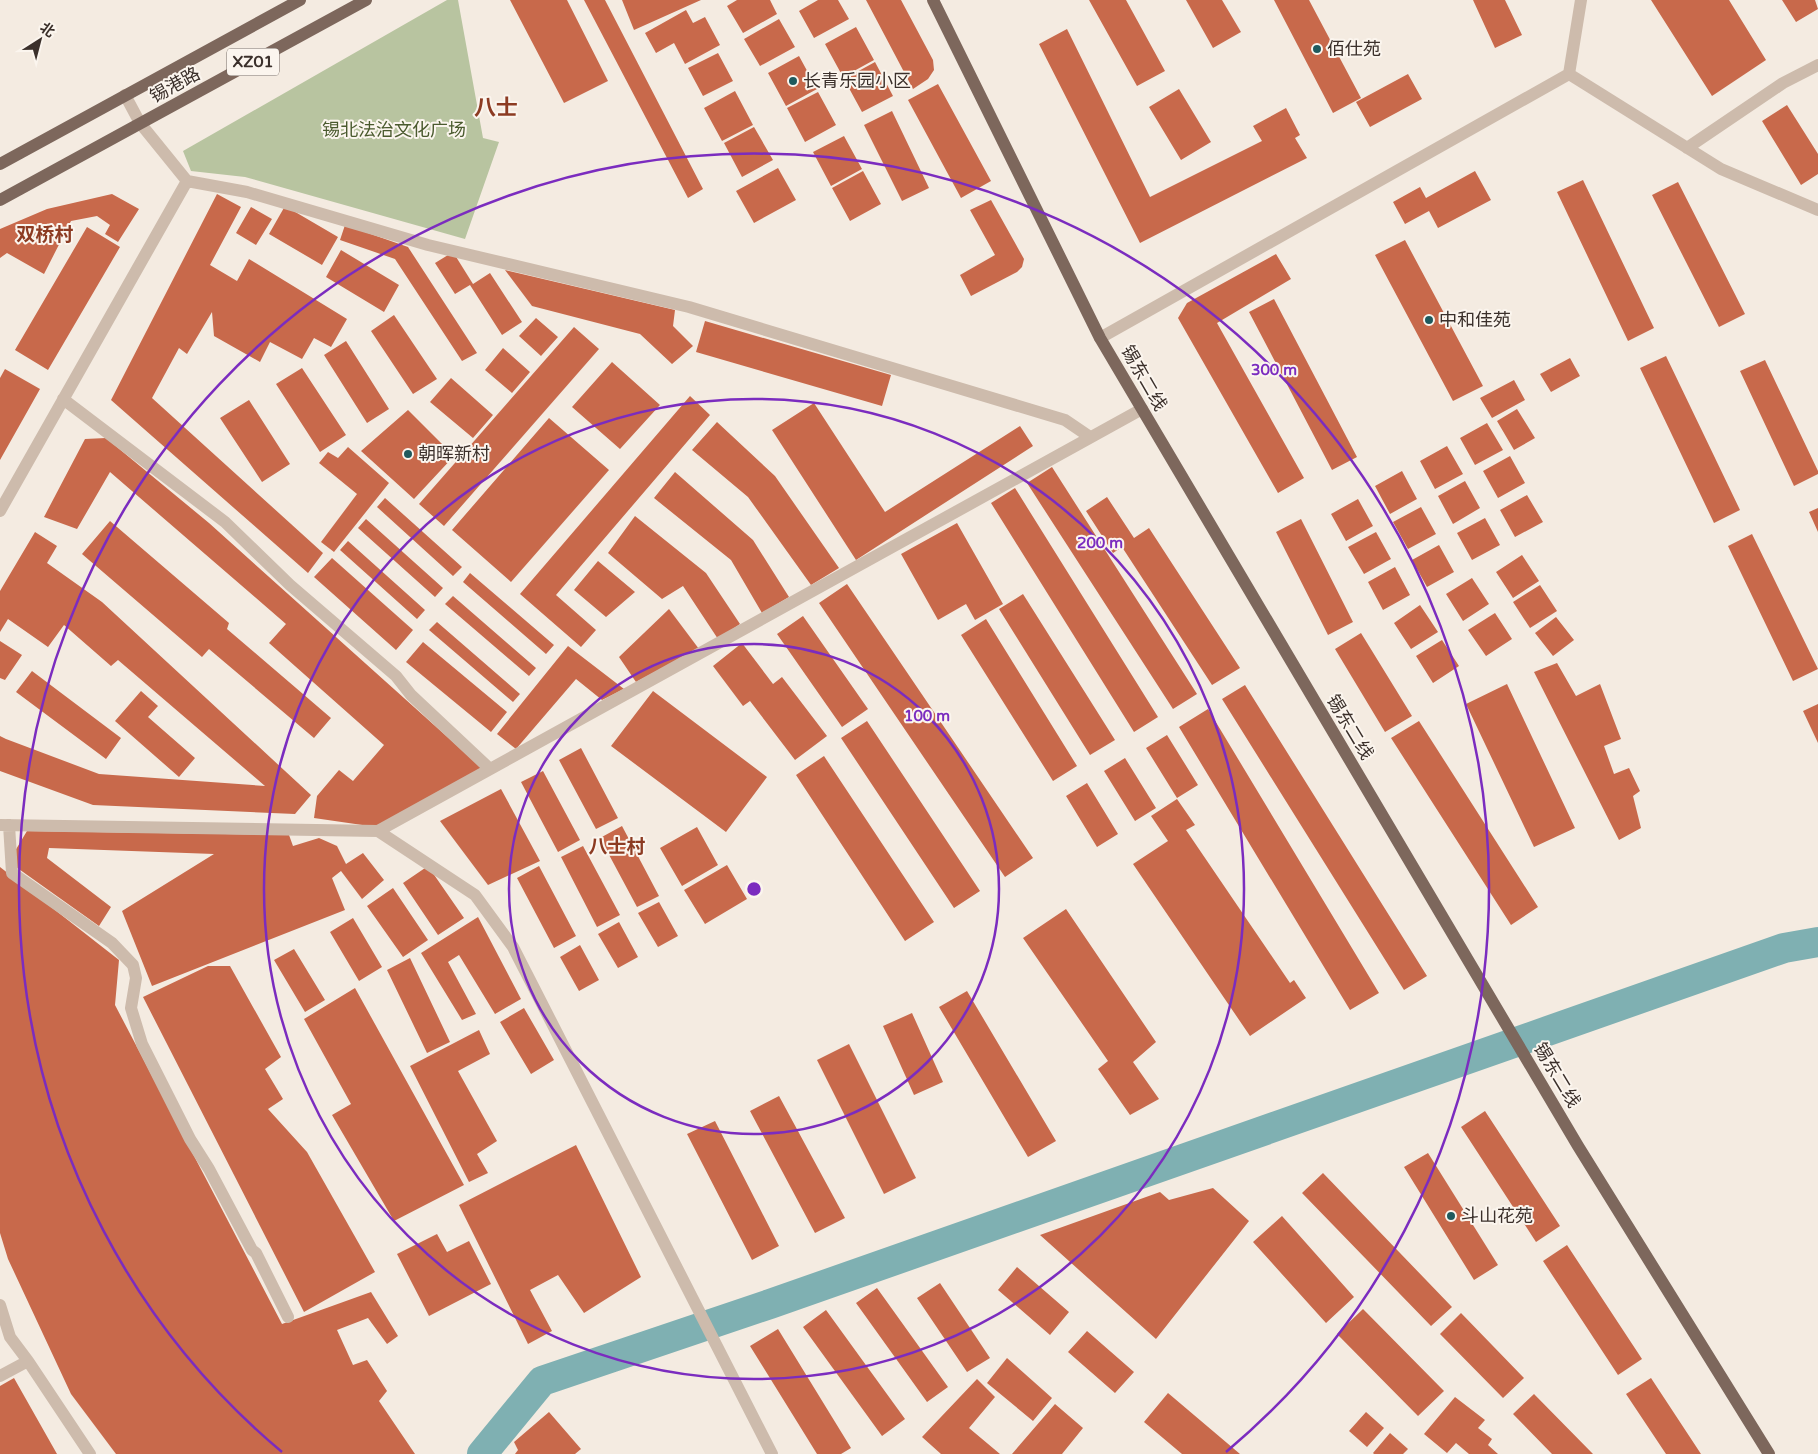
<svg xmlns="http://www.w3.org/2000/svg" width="1818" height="1454" viewBox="0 0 1818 1454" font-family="'Varela Round','Noto Sans SC',sans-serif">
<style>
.green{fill:#b8c4a0}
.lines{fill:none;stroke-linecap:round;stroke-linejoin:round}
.river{stroke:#7fb0b2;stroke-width:30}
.building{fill:#c8694b}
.minor{stroke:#cdbbac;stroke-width:12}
.major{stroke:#7d675c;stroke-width:12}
.ring{fill:none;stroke:#7b2cbf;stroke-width:2.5}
.poi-dot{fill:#1f5a5e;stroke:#fbf5ee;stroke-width:2}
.labels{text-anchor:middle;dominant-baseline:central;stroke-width:4;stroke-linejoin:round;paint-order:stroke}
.shield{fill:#fbf5ee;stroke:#756b66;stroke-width:1}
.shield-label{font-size:16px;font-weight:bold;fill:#3b302b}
.poi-label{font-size:18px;fill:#3b302b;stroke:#fbf5ee;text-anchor:start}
.street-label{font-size:18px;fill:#3b302b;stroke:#fbf5ee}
.park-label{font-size:18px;fill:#4a5a2e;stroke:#fbf5ee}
.neighbourhood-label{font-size:19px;font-weight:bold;fill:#8c3b22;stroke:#fbf5ee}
.district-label{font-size:22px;font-weight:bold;fill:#8c3b22;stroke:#fbf5ee}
.centre{fill:#7b2cbf;stroke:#fbf5ee;stroke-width:2.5}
.ring-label{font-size:15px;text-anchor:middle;font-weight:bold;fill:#7b2cbf;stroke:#fbf5ee;stroke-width:4;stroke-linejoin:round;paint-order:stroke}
</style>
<rect width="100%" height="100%" fill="#f4ebe1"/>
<path class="green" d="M447 0H458L483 138 499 142 465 239 245 177 191 171 183 151Z"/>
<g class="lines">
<path class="river" d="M482 1454 542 1381 770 1304 1784 948 1818 942"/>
</g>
<path class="building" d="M510 0H567L608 81 564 103Z
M584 0H605L703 189 688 198Z
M622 0H701L634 30Z
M737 0H770L777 14 743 33 727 6Z
M818 0H838L849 19 814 38 799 11Z
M866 0H901L933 60 934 70 928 79 913 89Z
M1089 0H1126L1165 71 1137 86Z
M1186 0H1222L1241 32 1213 48Z
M1274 0H1309L1361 98 1333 113Z
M1473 0H1505L1522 35 1495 48Z
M1651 0H1729L1766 60 1712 96Z
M1782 0H1815L1818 9 1796 22Z
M686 10 693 23 705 17 720 45 685 64 674 43 656 53 645 33Z
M779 19 795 47 760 66 744 39Z
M856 27 874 60 843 77 825 44Z
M1067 29 1150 197 1262 141 1253 126 1286 108 1300 135 1295 138 1307 158 1140 243 1039 44Z
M718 53 733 81 703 96 688 68Z
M799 56 817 89 786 106 768 73Z
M875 62 893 96 862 112 844 79Z
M1408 74 1422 99 1370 127 1356 102Z
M938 84 991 181 961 198 908 100Z
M1179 89 1211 142 1181 160 1149 107Z
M735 91 753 125 722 141 704 108Z
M818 92 836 125 805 142 787 108Z
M1787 105 1818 154V174L1801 185 1762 121Z
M892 111 929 188 902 201 864 125Z
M754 127 773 160 742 177 724 143Z
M844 136 862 169 831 186 813 152Z
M778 168 796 200 754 223 736 191Z
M863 171 881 204 850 221 832 188Z
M1475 171 1491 200 1438 228 1429 211 1405 224 1393 202 1420 187 1426 198Z
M1583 180 1654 328 1628 341 1557 192Z
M1678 182 1745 314 1719 327 1652 195Z
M112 194 139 209 118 242 105 234 110 225 97 216 71 221 44 274 7 253 0 258V229L47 209Z
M217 194 241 207 210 265 237 281 249 259 347 319 331 347 314 338 302 359 270 342 260 362 214 336 212 312 187 354 179 348 152 398 323 553 308 573 111 400Z
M991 200 1024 259 1022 267 1017 272 971 296 960 275 995 255 970 210Z
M285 206 338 237 322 265 269 234Z
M251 207 272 219 256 245 236 233Z
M345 225 408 247 477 353 462 361 395 259 340 240Z
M87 227 120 247 48 370 15 350Z
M1405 240 1483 386 1453 401 1375 255Z
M341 250 399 285 384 312 326 277Z
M453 252 473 284 490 273 522 322 502 335 470 285 455 294 435 263Z
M1276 254 1291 279 1217 323 1304 478 1278 493 1178 318 1187 303Z
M505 270 675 310 673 326 693 346 672 364 640 334 532 306Z
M1274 299 1357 457 1332 470 1249 312Z
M394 315 437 379 413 394 371 331Z
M536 318 558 337 541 356 519 336Z
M705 321 891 375 882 406 696 352Z
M574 327 599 349 444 526 419 504Z
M346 341 389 409 367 423 324 355Z
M503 348 530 372 512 393 485 370Z
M1666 356 1740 510 1714 523 1640 368Z
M1570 358 1580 376 1551 392 1540 374Z
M1765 360 1818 471V474L1794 486 1740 371Z
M612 362 660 405 620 449 572 407Z
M302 368 346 435 320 452 276 384Z
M5 369 40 389 0 460V378Z
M451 378 493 415 473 438 430 402Z
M1514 380 1525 400 1492 418 1480 398Z
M690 396 710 415 556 595 596 630 581 647 520 594Z
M249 400 290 464 262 482 220 418Z
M814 403 885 512 1020 426 1033 446 856 560 772 430Z
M1517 409 1535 438 1514 450 1497 421Z
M408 410 454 456 414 499 361 451Z
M549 418 609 470 511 582 452 530Z
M717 422 775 476 839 568 811 585 748 497 692 450Z
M1487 423 1503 450 1475 465 1460 438Z
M106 438 209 523 482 768 376 827 314 818 317 796 339 770 353 781 384 745 269 643 286 624 110 472 77 529 44 517 85 439Z
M1447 446 1463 474 1435 489 1420 461Z
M348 447 389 483 334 552 321 542 357 494 319 463 328 452 338 458Z
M1510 456 1525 483 1498 498 1483 471Z
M1052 467 1197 694 1173 709 1027 483Z
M1402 471 1417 499 1390 514 1375 486Z
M675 472 753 540 789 597 762 613 731 560 654 498Z
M1465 481 1480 508 1453 524 1438 496Z
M1015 488 1158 717 1134 732 991 503Z
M1527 495 1543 522 1515 537 1500 510Z
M1107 497 1134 538 1149 528 1240 668 1212 685 1122 547 1113 553 1086 511Z
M385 498 462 567 453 576 377 507Z
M1358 499 1373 526 1346 541 1331 514Z
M1421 507 1436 534 1408 549 1393 522Z
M1818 508V532L1809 512Z
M635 516 706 573 740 624 718 639 683 586 662 599 608 553Z
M1485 518 1500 545 1472 560 1457 533Z
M366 519 443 588 435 597 358 528Z
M1301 519 1353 622 1328 635 1276 532Z
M110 521 229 623 227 629 331 718 314 738 209 649 202 657 82 554Z
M957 523 1003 604 975 620 966 604 938 620 901 554Z
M35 532 57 546 47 563 102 602 311 795 295 814 93 805 0 771V736L6 739 99 774 265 786 118 660 111 666 64 625 48 647 8 619 0 632V591Z
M1376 532 1391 559 1364 574 1348 547Z
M1752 534 1818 669 1793 681 1728 546Z
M348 541 425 610 417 619 340 550Z
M1439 545 1454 572 1427 587 1412 560Z
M1522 555 1539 581 1513 598 1496 572Z
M332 558 413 630 396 650 314 577Z
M598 561 635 592 606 617 574 590Z
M1395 567 1410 595 1383 610 1368 582Z
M470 573 554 645 546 654 463 582Z
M1472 578 1489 604 1463 621 1446 594Z
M847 584 1033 858 1005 877 819 603Z
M1540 585 1557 611 1530 628 1513 602Z
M1023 594 1115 740 1090 755 999 609Z
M453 596 536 668 529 676 445 604Z
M1420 605 1438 632 1411 649 1394 623Z
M669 609 699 649 636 682 619 657Z
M1495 613 1512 639 1486 656 1468 630Z
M803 616 868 709 842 727 777 634Z
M1556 617 1574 640 1553 656 1535 633Z
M986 619 1077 766 1053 781 961 635Z
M437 622 520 694 513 702 429 630Z
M1361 633 1412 716 1385 732 1335 649Z
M1442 640 1459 666 1433 683 1416 656Z
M0 641 22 655 5 680 0 678Z
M423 642 507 712 491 732 406 662Z
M742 643 773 684 782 677 827 736 795 760 750 701 743 706 713 666Z
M568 646 624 689 602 700 576 679 516 749 497 734Z
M1557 663 1576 696 1600 684 1621 739 1604 746 1614 774 1629 768 1640 791 1633 796 1641 828 1619 840 1534 672Z
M32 671 121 738 106 759 16 692Z
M1507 684 1575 828 1534 847 1466 704Z
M1245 685 1427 976 1404 990 1222 699Z
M141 691 158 706 148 717 195 758 179 777 115 721Z
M653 691 767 777 726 832 611 746Z
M1818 704V743L1803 711Z
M1208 709 1379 993 1350 1010 1179 727Z
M867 721 980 891 954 908 841 738Z
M1419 721 1538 907 1511 925 1391 738Z
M1167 735 1198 785 1177 798 1146 748Z
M581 748 618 818 596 829 559 760Z
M824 756 934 922 905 941 796 775Z
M1125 758 1156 808 1135 821 1104 771Z
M543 771 580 840 558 852 521 782Z
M1087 783 1118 834 1097 847 1066 796Z
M501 789 540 861 488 885 440 821Z
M1177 799 1195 825 1186 830 1290 983 1294 980 1306 998 1250 1036 1133 864 1168 841 1151 816Z
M622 826 659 896 637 907 600 838Z
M697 827 718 865 682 886 660 848Z
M27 831 289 835 293 846 319 838 337 846 346 864 363 853 384 880 362 899 341 871 332 878 345 910 152 986 122 911 214 854 49 848 47 858 111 907 99 926 16 867 15 851Z
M583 846 620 915 597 927 561 857Z
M727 865 747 899 705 924 684 890Z
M428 866 464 918 438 935 403 883Z
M539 866 576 936 554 948 517 878Z
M0 867 119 960 115 1005 282 1324 371 1292 398 1336 387 1344 368 1318 337 1330 353 1365 367 1360 387 1391 379 1401 415 1454H116L71 1394 8 1259 0 1233Z
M393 888 428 940 403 957 367 906Z
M659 902 678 936 658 947 638 913Z
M1066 909 1156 1042 1133 1062 1159 1099 1130 1115 1098 1069 1108 1061 1023 938Z
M478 917 521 999 495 1014 459 955 448 962 476 1014 462 1020 421 953Z
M353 918 382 967 359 981 330 932Z
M619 922 638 957 618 968 598 934Z
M580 945 599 980 579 991 560 957Z
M294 949 325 1000 305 1012 274 960Z
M410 958 450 1042 427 1053 387 970Z
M208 966H230L281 1057 265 1069 283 1099 268 1109 307 1152 375 1272 304 1312 143 997Z
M355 988 464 1185 394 1221 332 1115 351 1104 304 1019Z
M967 991 1056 1141 1028 1157 939 1007Z
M524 1008 554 1060 531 1074 500 1022Z
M912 1013 943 1082 914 1095 883 1026Z
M479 1030 490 1054 458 1071 497 1141 477 1154 488 1173 469 1182 410 1066Z
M849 1044 916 1178 884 1194 817 1060Z
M779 1096 845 1218 815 1233 750 1111Z
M1485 1111 1560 1226 1536 1242 1461 1127Z
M715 1121 779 1246 752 1260 687 1134Z
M576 1145 641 1277 584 1313 558 1275 530 1290 552 1331 528 1344 459 1205Z
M1428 1153 1498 1265 1474 1280 1404 1167Z
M1323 1173 1452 1307 1431 1326 1302 1193Z
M1213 1188 1249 1221 1156 1339 1040 1235 1160 1192 1169 1200Z
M1282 1216 1354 1297 1326 1323 1253 1242Z
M437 1234 447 1252 469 1241 491 1284 429 1316 397 1254Z
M1567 1245 1642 1359 1618 1375 1543 1261Z
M1017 1267 1069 1312 1050 1335 998 1290Z
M940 1283 990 1358 967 1372 917 1298Z
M877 1288 948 1387 927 1402 856 1303Z
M1363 1309 1444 1391 1418 1416 1337 1334Z
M826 1310 905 1419 882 1436 803 1327Z
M1461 1313 1524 1378 1503 1398 1440 1334Z
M778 1329 851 1448 841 1454H817L750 1346Z
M1087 1331 1134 1372 1115 1393 1068 1352Z
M1007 1358 1052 1398 1033 1421 987 1383Z
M14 1378 57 1454H0V1386Z
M1651 1378 1701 1454H1666L1626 1394Z
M977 1379 995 1397 969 1428 1000 1454H941L922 1437Z
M1168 1393 1240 1454H1182L1144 1422Z
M1534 1394 1593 1454H1552L1513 1414Z
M1455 1397 1485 1420 1478 1428 1492 1439 1488 1445 1498 1454H1469L1456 1443 1447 1453 1424 1434Z
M1055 1404 1083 1428 1062 1454H1012Z
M549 1412 581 1449 575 1454H515L518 1450 514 1442Z
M1366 1412 1384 1428 1367 1447 1349 1431Z
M1390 1433 1408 1449 1403 1454H1374L1373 1453Z"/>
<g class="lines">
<path class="minor" d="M1569 74 1581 0
M1687 148 1783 83 1818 65
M187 181 247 192 428 245 689 307 1065 420 1090 437
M1100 338 1569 74 1721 169 1818 210
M63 399 225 522 290 585 396 676 411 695 490 769
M0 511 187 181 140 123 125 95
M0 825 378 831 1142 409
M9 825 12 873 112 943 133 965 136 978 131 1008 142 1044 190 1139 209 1169 252 1250 256 1253 288 1317
M378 831 475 895 513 947 772 1454
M0 1305 10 1337 28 1361 90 1454
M0 1376 28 1361"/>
<path class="major" d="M933 0 1100 338 1578 1146 1769 1454
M0 164 300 0
M0 200 366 0"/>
</g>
<g class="ring">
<circle cx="754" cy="889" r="245"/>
<circle cx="754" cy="889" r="490"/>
<path d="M282 1452A735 735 0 1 1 1226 1452"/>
</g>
<g class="poi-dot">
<circle cx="1317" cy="49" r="5"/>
<circle cx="793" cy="81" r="5"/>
<circle cx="1429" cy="320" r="5"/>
<circle cx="408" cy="454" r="5"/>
<circle cx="1451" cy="1216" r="5"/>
</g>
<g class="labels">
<rect class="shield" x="227" y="48.5" width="52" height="27" rx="4"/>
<g class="shield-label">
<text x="253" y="62">XZ01</text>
</g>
<g class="poi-label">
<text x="1327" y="49">佰仕苑</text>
<text x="803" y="81">长青乐园小区</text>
<text x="1439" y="320">中和佳苑</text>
<text x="418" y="454">朝晖新村</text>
<text x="1461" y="1216">斗山花苑</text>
</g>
<g class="street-label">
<text transform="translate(175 85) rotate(-29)">锡港路</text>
<text transform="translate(1144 378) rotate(60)">锡东二线</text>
<text transform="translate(1350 727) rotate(59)">锡东二线</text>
<text transform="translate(1557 1075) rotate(59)">锡东二线</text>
</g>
<g class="park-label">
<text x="394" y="130">锡北法治文化广场</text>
</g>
<g class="neighbourhood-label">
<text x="45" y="235">双桥村</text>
<text x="617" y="847">八士村</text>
</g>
<g class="district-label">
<text x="496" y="108">八士</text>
</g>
</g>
<circle cx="754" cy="889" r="8" class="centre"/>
<g class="ring-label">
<text x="1274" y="375">300 m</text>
<text x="1100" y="548">200 m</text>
<text x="927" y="721">100 m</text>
</g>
<g transform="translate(40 40) rotate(36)" stroke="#fbf5ee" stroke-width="4" paint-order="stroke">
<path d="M0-4L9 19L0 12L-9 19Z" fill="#3b302b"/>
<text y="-8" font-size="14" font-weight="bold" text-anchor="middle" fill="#3b302b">北</text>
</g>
</svg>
